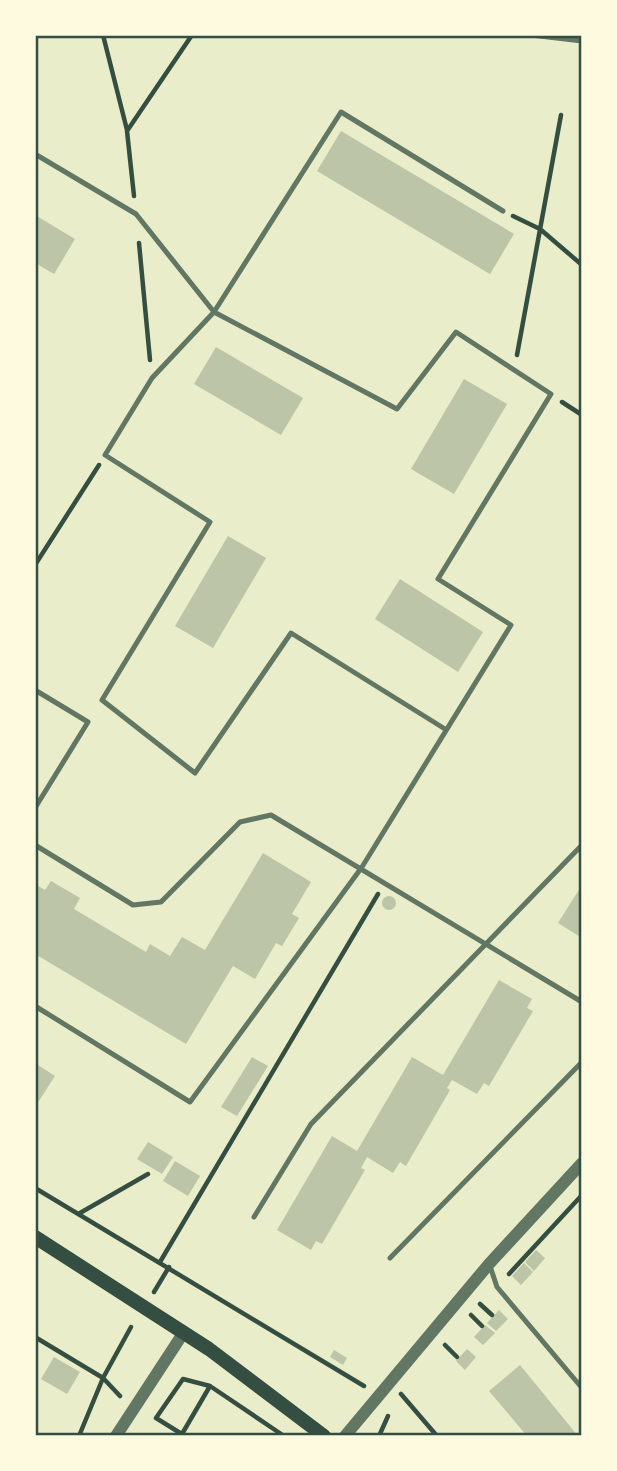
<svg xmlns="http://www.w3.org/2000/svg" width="617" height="1471" viewBox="0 0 617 1471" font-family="'Libre Baskerville',serif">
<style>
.building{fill:#bcc5a7}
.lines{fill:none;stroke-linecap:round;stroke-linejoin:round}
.path{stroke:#344e41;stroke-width:4.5}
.service{stroke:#617663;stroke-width:5}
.tertiary{stroke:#617663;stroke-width:12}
.secondary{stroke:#344e41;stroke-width:14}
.neatline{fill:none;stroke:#344e41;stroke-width:2.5}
</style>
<rect width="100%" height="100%" fill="#e9edc9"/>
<path class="building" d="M341 131 514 234 490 274 317 171Z
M35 215 75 239 54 274 35 263Z
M216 347 303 398 281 435 194 384Z
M464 379 507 404 454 494 411 469Z
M228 536 266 558 213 648 175 626Z
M400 579 483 632 458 672 375 619Z
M263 853 311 882 292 914 299 918 282 946 276 943 255 979 233 966 186 1044 35 954V884L45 890 51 881 80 898 74 909 146 952 150 944 170 956 182 937 205 950Z
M582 885V938L558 923Z
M382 903a7 7 0 1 1 14 0a7 7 0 1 1-14 0Z
M499 980 532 999 527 1008 533 1011 489 1086 484 1083 477 1094 452 1080 447 1088 450 1090 406 1166 400 1162 393 1173 367 1157 361 1168 365 1170 322 1244 316 1241 311 1250 277 1230 332 1136 357 1151 412 1057 443 1075Z
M252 1057 268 1066 237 1116 221 1107Z
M35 1063 55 1076 35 1107Z
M148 1142 173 1157 162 1174 137 1159Z
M175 1161 200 1176 188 1196 163 1181Z
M536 1250 545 1258 534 1271 525 1262Z
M524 1263 533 1272 521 1285 512 1276Z
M499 1310 508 1319 496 1331 487 1323Z
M485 1325 495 1333 483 1345 474 1337Z
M467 1349 476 1357 465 1370 456 1361Z
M334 1350 347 1358 343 1365 330 1357Z
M54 1357 80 1372 67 1394 41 1379Z
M520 1365 578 1436H527L489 1391Z"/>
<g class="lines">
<path class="path" d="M103 35 127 130
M134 196 127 131 192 35
M513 216 540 229 582 265
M139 243 150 360
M517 355 561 115
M562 402 582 415
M35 565 99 465
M35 1188 364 1386
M80 1213 148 1174
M160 1262 378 894
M509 1274 582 1195
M154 1292 169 1267
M480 1304 492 1315
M471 1315 482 1326
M35 1337 103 1378 120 1396
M445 1345 457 1357
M401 1394 437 1436
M156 1418 183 1379 210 1386 284 1436
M156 1418 185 1436
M182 1434 210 1386
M79 1436 103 1378 131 1327
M379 1436 388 1416"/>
<path class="service" d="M531 35 582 41
M35 154 136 214 214 312 397 409 456 332 551 394 438 579 511 625 362 867 190 1102 35 1006
M35 690 88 722 35 808
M445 729 291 633 195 773 102 700 210 522 105 455 152 378 214 312 341 112 503 211
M35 845 133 905 161 902 240 822 271 815 582 1002
M254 1217 311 1124 582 845
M390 1258 582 1062
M490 1266 497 1287 582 1388"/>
<path class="tertiary" d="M116 1436 184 1332
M345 1436 489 1264 582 1163"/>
<path class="secondary" d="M35 1237 209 1349 324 1436"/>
</g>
<rect width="617" height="1471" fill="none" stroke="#fefae0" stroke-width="74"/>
<rect x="37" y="37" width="543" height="1397" class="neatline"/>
</svg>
